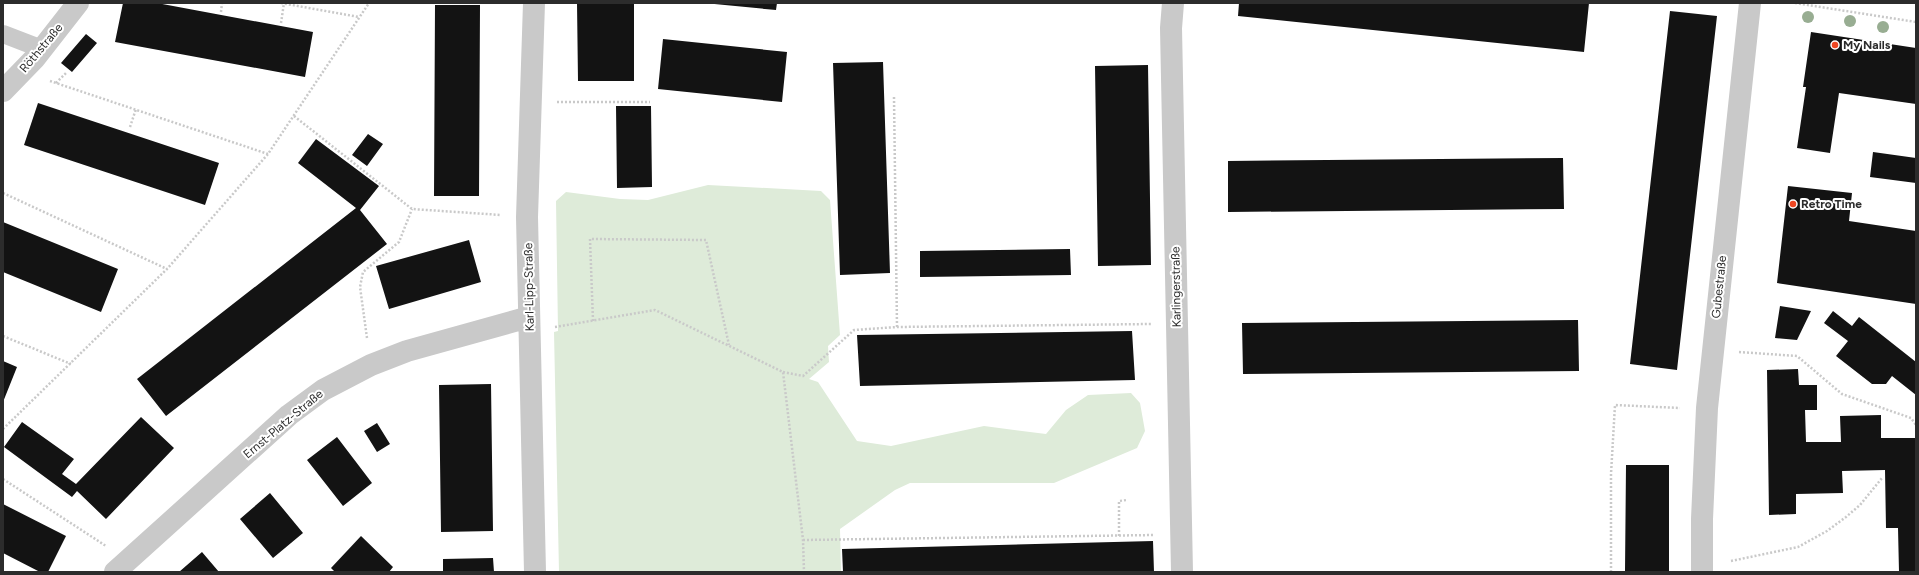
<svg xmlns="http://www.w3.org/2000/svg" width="1919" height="575" viewBox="0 0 1919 575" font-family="Figtree,sans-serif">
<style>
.green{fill:#deebd9}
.building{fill:#131313}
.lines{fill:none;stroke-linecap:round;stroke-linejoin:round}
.path{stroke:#c9c9c9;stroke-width:2.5;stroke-dasharray:2 2;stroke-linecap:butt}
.service{stroke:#c9c9c9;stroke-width:18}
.minor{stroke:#c9c9c9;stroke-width:22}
.tree{fill:#98ad92}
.poi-dot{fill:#ef4723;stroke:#fff;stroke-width:1.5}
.labels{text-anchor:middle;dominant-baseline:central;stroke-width:4;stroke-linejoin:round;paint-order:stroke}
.poi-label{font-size:12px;font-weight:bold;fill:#2c2c2c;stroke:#fff;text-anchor:start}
.street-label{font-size:12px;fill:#2c2c2c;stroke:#fff}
</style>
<rect width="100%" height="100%" fill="#fff"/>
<path class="green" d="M708 185 821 191 830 200 840 335 828 346 829 362 809 379 818 382 857 441 891 446 984 426 1046 434 1066 410 1088 395 1131 393 1140 403 1145 431 1137 448 1054 483H910L895 490 840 529 841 572H559L554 332 558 331 556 201 566 192 620 199 648 200Z"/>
<path class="building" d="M123 3H157L313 32 305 77 115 42Z
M577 3H634V81H578Z
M704 3H777L776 10Z
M1239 3H1589L1584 52 1238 16Z
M435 5H480L479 196H434Z
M1670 11 1717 16 1677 370 1630 364Z
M1811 32 1916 48V104L1839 93 1830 153 1797 148 1806 87H1803Z
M86 34 97 43 72 72 61 63Z
M663 39 787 52 782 102 658 89Z
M883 62 890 273 840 275 833 63Z
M1148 65 1151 265 1098 266 1095 66Z
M38 103 219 163 205 205 24 145Z
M616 106H651L652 187 617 188Z
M368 134 383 144 367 166 352 155Z
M316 139 379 186 360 210 387 244 166 416 137 379 356 208 298 163Z
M1873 152 1916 158V183L1870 177Z
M1563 158 1564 209 1228 212V161Z
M1788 186 1852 193 1849 221 1916 231V304L1777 283Z
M3 222 118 269 101 312 3 272Z
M469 240 481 282 389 309 376 266Z
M1070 249 1071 275 920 277V251Z
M1780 306 1811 311 1797 340 1775 338Z
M1833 311 1852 326 1859 317 1916 362V395L1892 376 1886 384H1872L1836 356 1848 341 1824 323Z
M1578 320 1579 371 1243 374 1242 323Z
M1132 331 1135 380 860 386 857 335Z
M3 361 17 367 3 402Z
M1798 369 1799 385H1817V410H1805L1806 442H1841L1840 416 1881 415V438H1916V572H1899L1898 528H1886L1885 470 1842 471 1843 493 1796 494V514L1769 515 1767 370Z
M491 384 493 531 441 532 439 385Z
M141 417 174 448 106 519 77 491 72 497 4 447 22 422 74 459 62 474 76 484Z
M377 423 390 444 377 452 364 431Z
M337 437 372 483 343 506 307 460Z
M1626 465H1669V572H1625Z
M270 493 303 533 273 558 240 519Z
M3 504 66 536 48 572H40L3 553Z
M361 536 393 567 389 572H335L331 568Z
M1153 541 1154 572H843L842 549Z
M202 552 219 572H179Z
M493 558 494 572H443V559Z"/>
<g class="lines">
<path class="path" d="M281 3 359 17
M1795 3 1916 22
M221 12 222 3
M281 23 284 3
M50 81 268 154
M56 83 67 72
M894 97 897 327
M557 102H650
M294 116 412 209 501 215
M130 127 136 109
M3 193 167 269
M593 321 590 239 706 240 729 345
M555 327 655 310 783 372 803 540 804 572
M3 336 71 364
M367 338 360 287 363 272 399 242 412 209
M1739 352 1797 356 1842 394 1911 418 1916 425
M783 372 803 376 854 330 897 327 1151 324
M3 429 167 269 268 154 369 3
M3 479 106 546
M1119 536V501L1127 500
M803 540 1154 535
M1731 561 1798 547 1827 531 1846 517 1860 505 1882 478
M1611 572V474L1615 405 1680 408"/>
<path class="service" d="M3 34 42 49"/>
<path class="minor" d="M534 3 527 217 535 572
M1173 3 1171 28 1182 572
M3 91 35 58 78 3
M115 572 289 415 323 390 371 365 407 351 529 317
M1702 572V519L1707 408 1750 3"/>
</g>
<g class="tree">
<circle cx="1808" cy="17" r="6"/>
<circle cx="1850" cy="21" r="6"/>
<circle cx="1883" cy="27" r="6"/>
</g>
<g class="poi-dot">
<circle cx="1835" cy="45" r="4"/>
<circle cx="1793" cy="204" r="4"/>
</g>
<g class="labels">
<g class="poi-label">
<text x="1843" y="45">My Nails</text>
<text x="1801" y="204">Retro Time</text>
</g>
<g class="street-label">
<text transform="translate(41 48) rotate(-50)">Röthstraße</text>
<text transform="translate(529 287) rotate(-91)">Karl-Lipp-Straße</text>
<text transform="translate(1176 287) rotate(-91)">Karlingerstraße</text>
<text transform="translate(1719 287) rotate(-84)">Gubestraße</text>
<text transform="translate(283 424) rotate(-40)">Ernst-Platz-Straße</text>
</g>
</g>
<rect width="1919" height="575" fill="none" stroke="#2c2c2c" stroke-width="8"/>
</svg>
